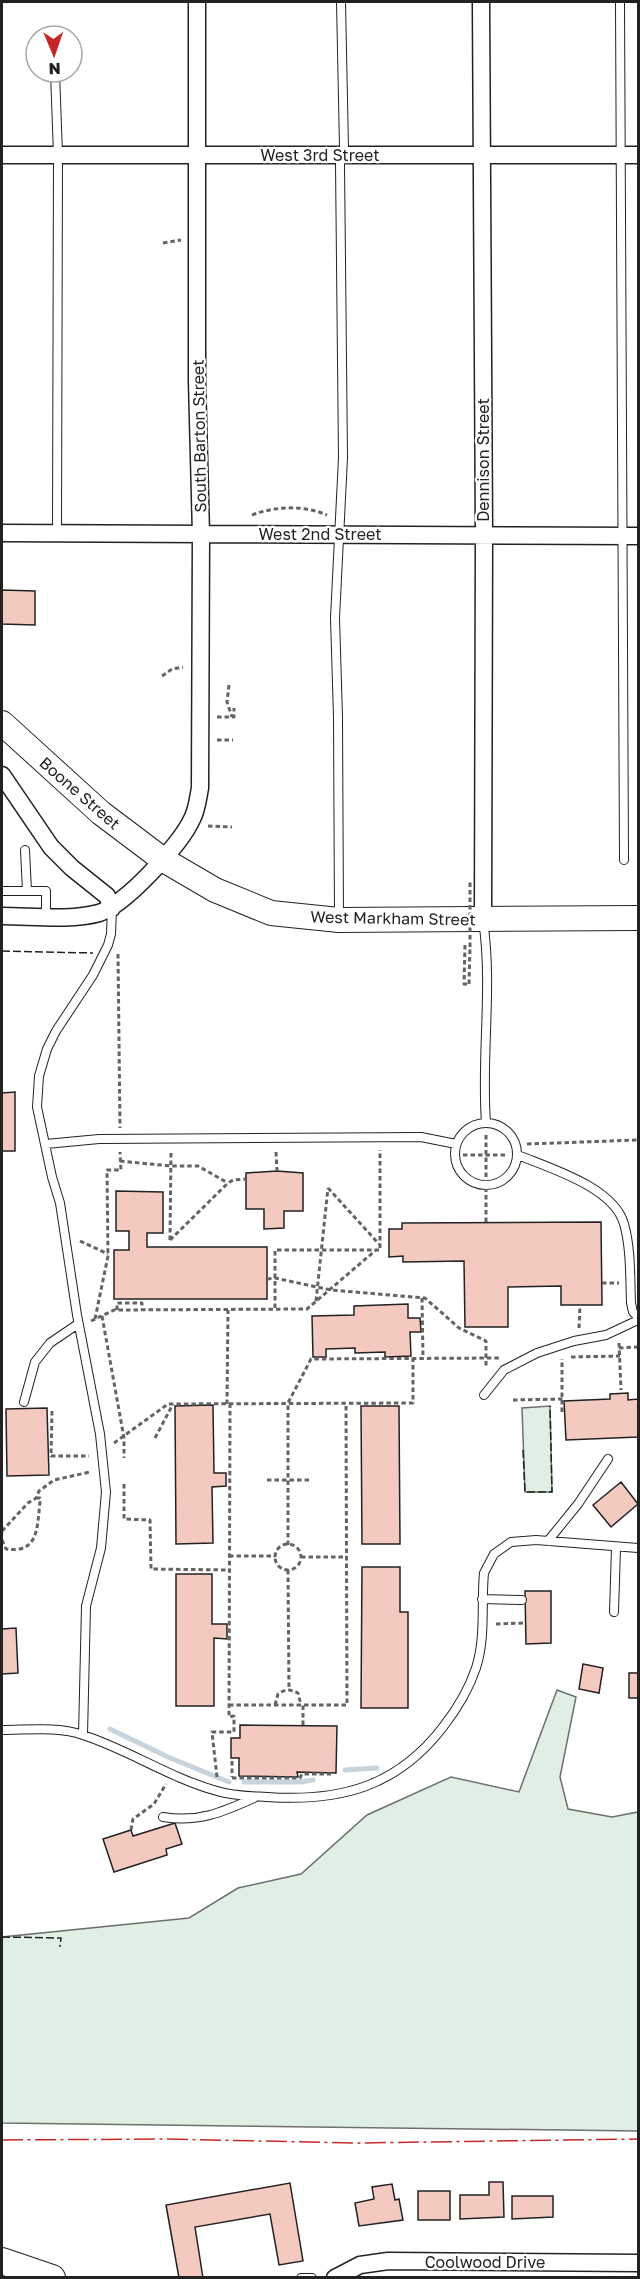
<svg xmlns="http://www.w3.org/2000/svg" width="640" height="2279" viewBox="0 0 640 2279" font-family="'Golos Text',sans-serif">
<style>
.green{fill:#e0efe3;stroke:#6f6f6f;stroke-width:1.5}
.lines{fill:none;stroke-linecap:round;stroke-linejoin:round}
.stream{stroke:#c7d3dd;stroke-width:5}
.building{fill:#f3c9c0;stroke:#222;stroke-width:1.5}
.lane-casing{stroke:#222;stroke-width:10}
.street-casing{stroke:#222;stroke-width:19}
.secondary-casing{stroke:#222;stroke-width:26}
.primary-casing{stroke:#222;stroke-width:28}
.path{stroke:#646464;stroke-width:3;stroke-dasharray:4.5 3;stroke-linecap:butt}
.lane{stroke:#fff;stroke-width:8}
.street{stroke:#fff;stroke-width:16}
.secondary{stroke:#fff;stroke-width:24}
.primary{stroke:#fff;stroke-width:26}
.path-bridge{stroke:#646464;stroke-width:3;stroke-dasharray:4.5 3;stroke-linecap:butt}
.fence{stroke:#222;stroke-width:1.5;stroke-dasharray:8 3;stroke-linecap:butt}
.power{stroke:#c62828;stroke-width:1.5;stroke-dasharray:21 4.5 3 4.5;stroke-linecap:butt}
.labels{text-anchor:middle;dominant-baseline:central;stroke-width:4.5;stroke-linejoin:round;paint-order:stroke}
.street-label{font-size:16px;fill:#222;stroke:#fff}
</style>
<rect width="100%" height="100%" fill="#fff"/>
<path class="green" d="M550 1406 552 1492H525L522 1408Z
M557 1690 576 1697 560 1777 568 1809 612 1817 638 1812V2131L2 2123V1937L189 1918 238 1888 301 1874 367 1815 451 1777 519 1792Z"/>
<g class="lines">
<path class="stream" d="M110 1729 168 1757 229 1782
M345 1770 377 1768
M244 1782H301L313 1780"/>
</g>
<path class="building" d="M2 590 35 591V625L2 624Z
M15 1092V1151H2V1093Z
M277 1171 303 1173V1211H284V1228L264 1229V1209H246V1173Z
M116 1191 163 1192V1233H147V1247H267V1299H114V1250H129V1231H116Z
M601 1222 602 1305H561V1286L508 1287V1327H465L464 1261 403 1262V1256L389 1257V1229H402V1223Z
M408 1304V1318H420L421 1332H410L411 1356 385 1357V1352L355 1353V1348L326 1349V1357H313L312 1316 354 1315V1306Z
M628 1393V1400L638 1399V1437L566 1440 564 1401 610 1399V1394Z
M213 1405 214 1473H226V1486L212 1487 213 1543 176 1544 175 1406Z
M361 1406H399L400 1544H362Z
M47 1408 49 1475 7 1476 6 1409Z
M621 1482 638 1504 611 1527 593 1505Z
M362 1567H400V1612H408V1708H361Z
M176 1574H212V1624H227V1639L214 1638V1706H176Z
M525 1591H551V1643L526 1644Z
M16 1628 18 1673 2 1674V1629Z
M583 1664 603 1668 599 1693 579 1689Z
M629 1673H638V1698H629Z
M240 1725 337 1726 336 1773 297 1772 298 1777 239 1776V1758H231V1738H240Z
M175 1823 182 1844 166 1849 167 1855 114 1872 103 1839 131 1830 133 1836Z
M489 2182H503L504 2217 460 2219V2195H489Z
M290 2183 303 2261 279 2265 270 2214 195 2227 203 2278H179L166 2205Z
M392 2184 395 2200 399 2199 403 2220 359 2226 355 2203 374 2199 372 2187Z
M418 2191H450V2220H418Z
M512 2196H553V2217L512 2219Z"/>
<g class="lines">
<g class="lane-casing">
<path id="lane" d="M620 2 624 860
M54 35V36
M55 72 58 155 57 533
M25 850 27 891
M2 891H46V916
M339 917 338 717 335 618 343 458 340 164 344 148 341 2
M483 920C493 987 481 1055 486 1123
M455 1154a31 31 0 1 1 62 0a31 31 0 1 1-62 0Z
M46 1144 99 1139 421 1137 456 1144
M518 1155C549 1168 614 1187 624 1224 631 1248 630 1277 631 1303L633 1312 638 1317
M484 1395 504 1370 537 1353 574 1341 606 1335 638 1320
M24 1402 35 1362 50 1343 78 1324
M548 1541 578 1504 608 1459
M482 1599 522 1600
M614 1612 616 1548
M2 1730C27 1730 59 1726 83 1735 129 1750 170 1778 217 1791 233 1796 250 1796 267 1797 340 1802 397 1787 443 1727 457 1709 469 1689 476 1668 486 1637 481 1604 484 1573L494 1554 511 1542 536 1540 638 1548
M83 1735 86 1606 101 1548 106 1492 100 1434 77 1315 60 1203 52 1177 37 1107 39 1076 47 1049 56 1031 93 975 108 945 111 934 112 908
M163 1817C198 1823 223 1812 254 1798
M301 2278H312"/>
</g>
<g class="street-casing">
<path id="street" d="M481 2 484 535 483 919
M2 155H638
M2 533 638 536
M2 775 51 847 72 868 107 896 112 908
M2 916C31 916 71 921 99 913 124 906 181 844 192 819 197 810 198 798 200 788L201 534 197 381V2
M335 2278 360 2265 388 2261 638 2263"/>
</g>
<g class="secondary-casing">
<path id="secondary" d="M2 723 101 813 162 859 215 890 271 913 339 920 638 918"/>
</g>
<g class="primary-casing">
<path id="primary" d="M2 2261 52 2278"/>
</g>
<path class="path" d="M163 243 181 240
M252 515C276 506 304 505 327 515
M162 676 172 669 183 667
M229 685 227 702 232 717
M217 717H234V708
M217 740H233
M208 826 232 827
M465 945 464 984H469
M118 954 120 1128
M469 984 470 947
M527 1144 638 1140
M276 1152 277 1171
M463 1155H507
M120 1161 171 1166H198L228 1183
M328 1188 379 1244
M486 1222V1134
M170 1240 227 1184 233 1180 246 1179
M170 1240 171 1152
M80 1241 108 1254
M267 1279 275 1278 331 1290 425 1298 459 1328 486 1341V1368
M602 1283H619
M422 1298 423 1358
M316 1301 328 1188
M275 1308V1250H380V1150
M117 1310V1303H142V1310
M102 1316 124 1438V1458
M95 1319 108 1256 107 1170H121L120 1152
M91 1321 114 1310 307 1309 376 1250
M579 1328 580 1305
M619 1343 621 1390
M619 1348 638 1347
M571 1357 620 1356
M513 1400 564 1399
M227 1404 228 1310
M52 1411 51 1456H89
M562 1412V1359
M155 1438 173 1404
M114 1443 168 1404 413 1403V1358
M267 1480H309
M124 1484V1519L150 1520 151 1569 229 1570
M2 1531 28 1503 36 1498 39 1491 54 1480 90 1472
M2 1540 6 1549C39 1554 37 1527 40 1502V1498H36
M275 1557a13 13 0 1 1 26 0a13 13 0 1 1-26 0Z
M288 1545V1403L311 1359 499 1358
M229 1556H275
M301 1557H347
M288 1570 289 1690
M496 1624 525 1623
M229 1705H347L346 1403
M275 1705 278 1694C285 1689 290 1689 298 1693L301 1705
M303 1725V1705
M232 1761V1777
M217 1777 212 1732H234V1716L229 1717 230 1404
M232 1778H300L302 1774H331
M131 1830 133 1819 154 1804 166 1784"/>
<use href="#lane" class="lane"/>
<use href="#street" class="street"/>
<use href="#secondary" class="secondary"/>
<use href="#primary" class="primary"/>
<path class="path-bridge" d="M470 947V880"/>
<path class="fence" d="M2 951 93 953
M523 1450 525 1492H552L550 1406
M2 1937 61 1938 60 1947"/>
<path class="power" d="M2 2140 165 2139 357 2143 638 2139"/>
</g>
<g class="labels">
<g class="street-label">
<text x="320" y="155">West 3rd Street</text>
<text transform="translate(199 436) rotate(-91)">South Barton Street</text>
<text transform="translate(483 460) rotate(-90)">Dennison Street</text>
<text x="320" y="534">West 2nd Street</text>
<text transform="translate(80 793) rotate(41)">Boone Street</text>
<text transform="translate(393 918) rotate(1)">West Markham Street</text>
<text x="485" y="2262">Coolwood Drive</text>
</g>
</g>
<rect width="640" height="2279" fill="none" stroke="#222222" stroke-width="6"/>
<g transform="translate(54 54) rotate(178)"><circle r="28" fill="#ffffff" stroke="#a7a7a7" stroke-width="1.5"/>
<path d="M0-4.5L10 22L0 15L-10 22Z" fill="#c62828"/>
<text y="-9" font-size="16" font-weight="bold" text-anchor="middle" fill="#222222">N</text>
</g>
</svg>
